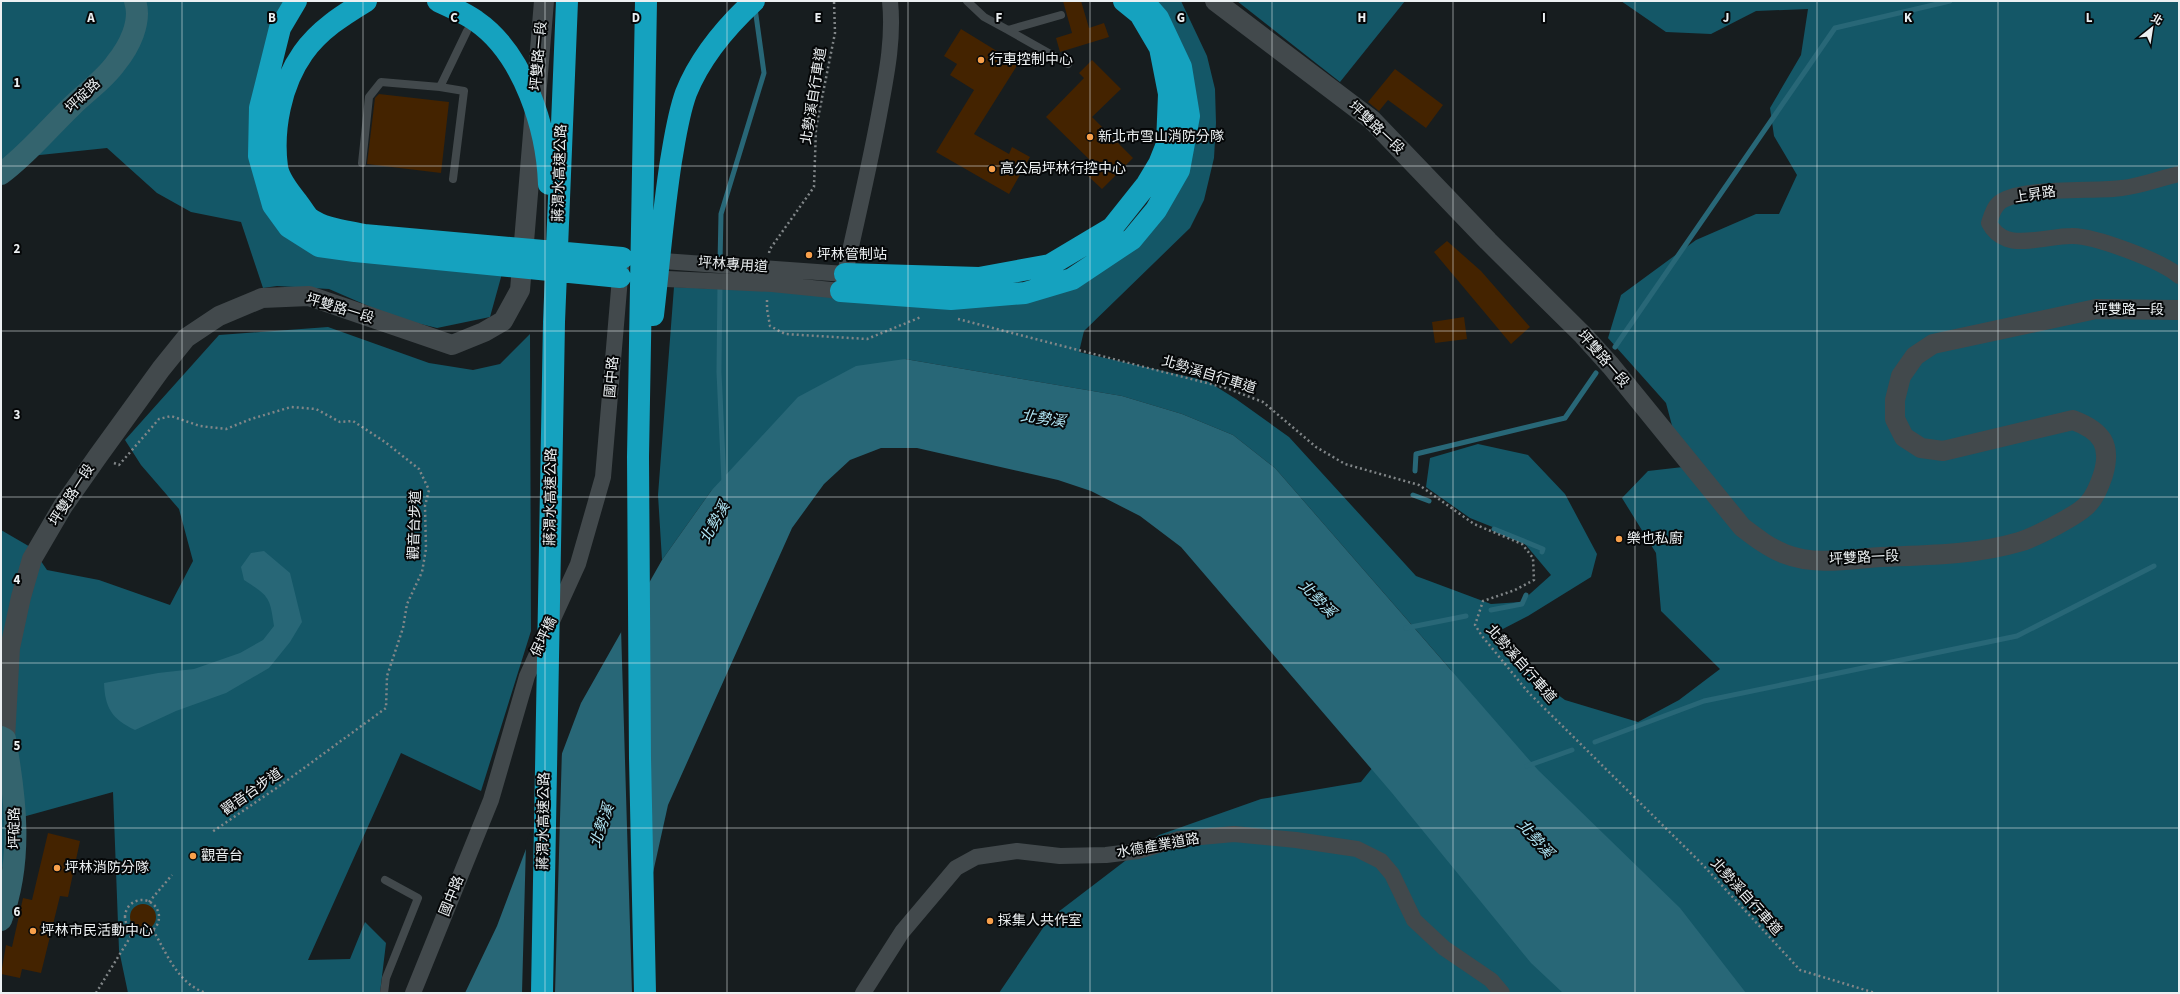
<svg xmlns="http://www.w3.org/2000/svg" width="2180" height="994" viewBox="0 0 2180 994" font-family="'Source Sans 3','Noto Sans TC',sans-serif">
<style>
.forest{fill:#145767}
.water{fill:#286777}
.pier{fill:#171d1f}
.lines{fill:none;stroke-linecap:round;stroke-linejoin:round}
.stream{stroke:#286777;stroke-width:5}
.building{fill:#442300}
.path{stroke:#818688;stroke-width:2.5;stroke-dasharray:2 3;stroke-linecap:butt}
.service{stroke:#42494c;stroke-width:8}
.minor{stroke:#42494c;stroke-width:16}
.tertiary{stroke:#42494c;stroke-width:20}
.secondary{stroke:#34646e;stroke-width:22}
.motorway{stroke:#15a2bf;stroke-width:22}
.grid{fill:none;stroke:#ecf0f2;stroke-width:1;stroke-opacity:0.55}
.poi-dot{fill:#f8a04b;stroke:#050708;stroke-width:1.5}
.labels{text-anchor:middle;dominant-baseline:central;stroke-width:4;stroke-linejoin:round;paint-order:stroke}
.street-label{font-size:14px;fill:#ecf0f2;stroke:#050708}
.poi-label{font-size:14px;fill:#ecf0f2;stroke:#050708;text-anchor:start}
.water-label{font-size:15px;font-style:italic;fill:#b0e5f4;stroke:#050708}
.grid-label{font-size:13px;text-anchor:middle;font-weight:bold;fill:#ecf0f2;stroke:#050708;stroke-width:4;stroke-linejoin:round;paint-order:stroke}
</style>
<rect width="100%" height="100%" fill="#171d1f"/>
<path class="forest" d="M1 1H288L267 57V213L503 270 490 317 437 328 396 318 329 289 277 286 263 288 241 222 191 212 157 193 107 148 11 158 1 163Z
M1149 1H1181L1207 56 1215 89 1216 123 1214 158 1204 200 1190 228 1084 331 1079 352 1207 381 1236 399 1289 437 1416 576 1491 604 1521 602 1551 575 1520 538 1470 518 1426 487 1430 458 1478 444 1528 455 1565 494 1597 554 1591 577 1528 616 1499 631 1505 656 1565 700 1638 722 1679 700 1720 669 1661 611 1656 553 1622 498 1648 471 1683 467 1666 403 1608 338 1621 295 1696 240 1756 214H1779L1797 175 1774 136 1770 108 1801 55 1808 9 1756 11 1711 34 1666 32 1621 1H2179V993H999L1049 919 1159 835 1261 799 1361 782 1451 670 1275 468 1233 435 1182 414 1122 396 905 359 711 491 662 560 658 495 674 287 983 300 1120 251 1178 175Z
M1237 1H1405L1340 82Z
M328 327 429 363 473 370 500 364 530 334 531 631 481 791 401 753 308 960 350 959 365 922 386 943 380 993H128L119 950 113 792 19 818 1 872V530L32 548 47 570 99 580 170 605 193 561 179 509 141 465 125 440 219 335Z"/>
<path class="water" d="M905 359 1122 396 1182 414 1233 435 1275 468 1538 770 1680 908 1746 993H1563L1531 963 1392 793 1181 547 1140 516 1091 491 1058 480 917 448H881L850 460 824 484 792 528 668 805 643 918 635 993H465L497 926 581 703 662 560 711 491 798 397 856 366Z
M264 551 290 573 302 622 290 642 269 668 226 693 176 711 135 730C112 719 105 708 104 683L158 673 194 669 240 653 263 640 274 626C270 597 269 596 244 580L241 567 251 553Z"/>
<path class="pier" d="M643 589 637 993H632L621 628Z
M562 749 555 993H522L526 843Z"/>
<g class="lines">
<path class="stream" d="M720 263 721 214 764 73 755 8
M720 283 719 372 724 483
M1615 347 1835 28 1950 1
M1415 471 1416 454 1565 418 1596 373
M1413 495 1429 501
M1494 529 1543 549 1542 552
M1491 610 1522 604 1526 595
M1406 628 1466 616
M1595 742 1704 701 2017 636 2154 566
M1527 766 1572 750"/>
</g>
<path class="building" d="M1063 1H1081L1089 28 1104 23 1109 37 1060 52 1056 38 1072 33Z
M961 29 1018 64 974 134 1009 154 1012 147 1030 157 1009 194 936 152 974 90 950 75 957 64 944 56Z
M1092 60 1121 89 1092 117 1133 158 1102 189 1088 176 1097 167 1046 117 1084 78 1079 73Z
M1395 69 1443 105 1426 128 1388 100 1379 111 1368 102Z
M379 94 449 102 441 173 367 164 375 98Z
M1447 241 1481 271 1530 327 1511 344 1434 252Z
M1464 317 1467 339 1435 343 1432 322Z
M48 833 80 841 68 897 60 896 41 973 22 969 20 978 1 974 6 945 12 947 23 898 32 900Z
M130 917a13 13 0 1 1 26 0a13 13 0 1 1-26 0Z"/>
<g class="lines">
<path class="path" d="M769 253 770 249 814 187 816 128 835 33 834 1
M767 300V309L770 326 785 334 867 339 921 317
M958 319 1226 388 1263 402 1316 447 1345 464 1419 485 1474 524 1522 544 1533 558 1534 580 1515 590 1483 601 1475 625 1482 636 1528 692 1703 865 1800 970 1875 993
M114 463 119 465 159 419 171 416 200 426 226 429 251 419 291 407 316 409 340 422 353 421 385 442 419 469 429 490 425 506 426 549 422 572 407 604 403 628 387 676 386 708 278 787 212 832
M125 917a17 17 0 1 1 34 0a17 17 0 1 1-34 0Z
M149 902 172 875
M153 930C167 954 178 984 206 993
M96 993 134 931"/>
<path class="service" d="M967 1 984 17 1008 30 1061 15
M1008 30 1068 64
M362 163 369 97 381 82 440 87
M453 179 464 91 440 87 467 31
M384 993 386 978 418 898 385 880"/>
<path class="minor" d="M2179 174C2161 178 2141 186 2122 188 2096 192 2016 186 1998 204 1993 209 1991 217 1989 223 1993 231 1999 236 2007 239 2022 245 2053 236 2071 236 2093 235 2162 261 2179 276
M649 260 845 274
M646 278 772 284 841 291C854 232 868 174 879 115 886 77 894 40 890 1
M413 993 491 800 527 676 578 564 603 477 621 266
M863 993 902 932 956 868 976 857 1017 851 1060 856 1106 855 1138 851 1179 839 1234 834 1296 840 1357 849 1381 861 1392 874 1414 920 1444 948 1491 980 1502 993"/>
<path class="tertiary" d="M1215 1 1372 120 1488 241 1583 335 1611 366 1742 527C1755 537 1769 548 1785 554 1815 566 1851 559 1881 557 1928 555 1975 555 2019 542 2033 538 2079 515 2088 504 2095 497 2100 484 2103 475 2112 445 2102 431 2073 420L1943 451 1921 448 1904 437 1895 419V400L1901 376 1915 356 1933 344 2096 309 2179 310
M5 739 10 648 21 597 32 559 63 506 98 456 161 369 186 338 219 316 262 298 309 296 452 345 484 332 503 321 520 290 544 1"/>
<path class="secondary" d="M1 174C28 154 48 129 72 106 86 92 105 79 116 63 129 47 142 22 135 1
M1 737 5 739C16 800 23 861 1 920"/>
<path class="motorway" d="M296 1 280 28 260 108 259 156 273 205 289 227 319 246 355 251 620 277
M366 1C343 15 319 30 303 53 281 84 272 129 277 167 279 180 290 193 298 203 302 208 305 214 309 218 324 229 346 231 364 235L622 258
M438 1C451 7 465 13 476 21 524 54 547 129 549 184
M845 274 979 278 1050 265 1112 228 1147 184 1159 164 1167 144 1169 94 1160 48 1140 14 1124 1
M841 291 951 299 1025 293 1072 279 1132 239 1156 210 1179 170 1189 116 1181 67 1158 18 1143 1
M653 315C659 264 663 212 671 161 675 138 678 115 686 93 700 58 727 26 754 1
M542 993 554 322 567 1
M645 993 640 758 638 457 646 1"/>
</g>
<path class="grid" d="M182 1V993M363 1V993M545 1V993M727 1V993M908 1V993M1090 1V993M1272 1V993M1453 1V993M1635 1V993M1817 1V993M1998 1V993M1 166H2179M1 331H2179M1 497H2179M1 663H2179M1 828H2179"/>
<g class="poi-dot">
<circle cx="981" cy="60" r="4"/>
<circle cx="1090" cy="137" r="4"/>
<circle cx="992" cy="169" r="4"/>
<circle cx="809" cy="255" r="4"/>
<circle cx="1619" cy="539" r="4"/>
<circle cx="193" cy="856" r="4"/>
<circle cx="57" cy="868" r="4"/>
<circle cx="990" cy="921" r="4"/>
<circle cx="33" cy="931" r="4"/>
</g>
<g class="labels">
<g class="street-label">
<text transform="translate(539 56) rotate(-85)">坪雙路一段</text>
<text transform="translate(83 96) rotate(-44)">坪碇路</text>
<text transform="translate(814 96) rotate(-81)">北勢溪自行車道</text>
<text transform="translate(1376 128) rotate(43)">坪雙路一段</text>
<text transform="translate(560 173) rotate(-88)">蔣渭水高速公路</text>
<text transform="translate(2035 195) rotate(-9)">上昇路</text>
<text transform="translate(733 265) rotate(4)">坪林專用道</text>
<text transform="translate(340 309) rotate(17)">坪雙路一段</text>
<text x="2129" y="310">坪雙路一段</text>
<text transform="translate(1603 359) rotate(49)">坪雙路一段</text>
<text transform="translate(1209 375) rotate(17)">北勢溪自行車道</text>
<text transform="translate(612 377) rotate(-85)">國中路</text>
<text transform="translate(72 495) rotate(-57)">坪雙路一段</text>
<text transform="translate(551 497) rotate(-89)">蔣渭水高速公路</text>
<text transform="translate(415 525) rotate(-88)">觀音台步道</text>
<text transform="translate(1864 558) rotate(-3)">坪雙路一段</text>
<text transform="translate(544 637) rotate(-65)">保坪橋</text>
<text transform="translate(1521 664) rotate(49)">北勢溪自行車道</text>
<text transform="translate(252 792) rotate(-35)">觀音台步道</text>
<text transform="translate(544 821) rotate(-89)">蔣渭水高速公路</text>
<text transform="translate(15 828) rotate(-91)">坪碇路</text>
<text transform="translate(1158 846) rotate(-10)">水德產業道路</text>
<text transform="translate(452 896) rotate(-68)">國中路</text>
<text transform="translate(1746 897) rotate(48)">北勢溪自行車道</text>
</g>
<g class="poi-label">
<text x="989" y="60">行車控制中心</text>
<text x="1098" y="137">新北市雪山消防分隊</text>
<text x="1000" y="169">高公局坪林行控中心</text>
<text x="817" y="255">坪林管制站</text>
<text x="1627" y="539">樂也私廚</text>
<text x="201" y="856">觀音台</text>
<text x="65" y="868">坪林消防分隊</text>
<text x="998" y="921">採集人共作室</text>
<text x="41" y="931">坪林市民活動中心</text>
</g>
<g class="water-label">
<text transform="translate(1043 419) rotate(8)">北勢溪</text>
<text transform="translate(715 523) rotate(-61)">北勢溪</text>
<text transform="translate(1317 599) rotate(45)">北勢溪</text>
<text transform="translate(602 826) rotate(-71)">北勢溪</text>
<text transform="translate(1535 839) rotate(48)">北勢溪</text>
</g>
</g>
<g class="grid-label">
<text x="91" y="22">A</text>
<text x="272" y="22">B</text>
<text x="454" y="22">C</text>
<text x="636" y="22">D</text>
<text x="818" y="22">E</text>
<text x="999" y="22">F</text>
<text x="1181" y="22">G</text>
<text x="1362" y="22">H</text>
<text x="1544" y="22">I</text>
<text x="1726" y="22">J</text>
<text x="1908" y="22">K</text>
<text x="2089" y="22">L</text>
<text x="17" y="87">1</text>
<text x="17" y="253">2</text>
<text x="17" y="419">3</text>
<text x="17" y="584">4</text>
<text x="17" y="750">5</text>
<text x="17" y="916">6</text>
</g>
<rect width="2180" height="994" fill="none" stroke="#ecf0f2" stroke-width="4"/>
<g transform="translate(2152 28) rotate(30)" stroke="#050708" stroke-width="3" paint-order="stroke">
<path d="M0-3L7 15L0 10L-7 15Z" fill="#ecf0f2"/>
<text y="-6" font-size="11" font-weight="bold" text-anchor="middle" fill="#ecf0f2">北</text>
</g>
</svg>
